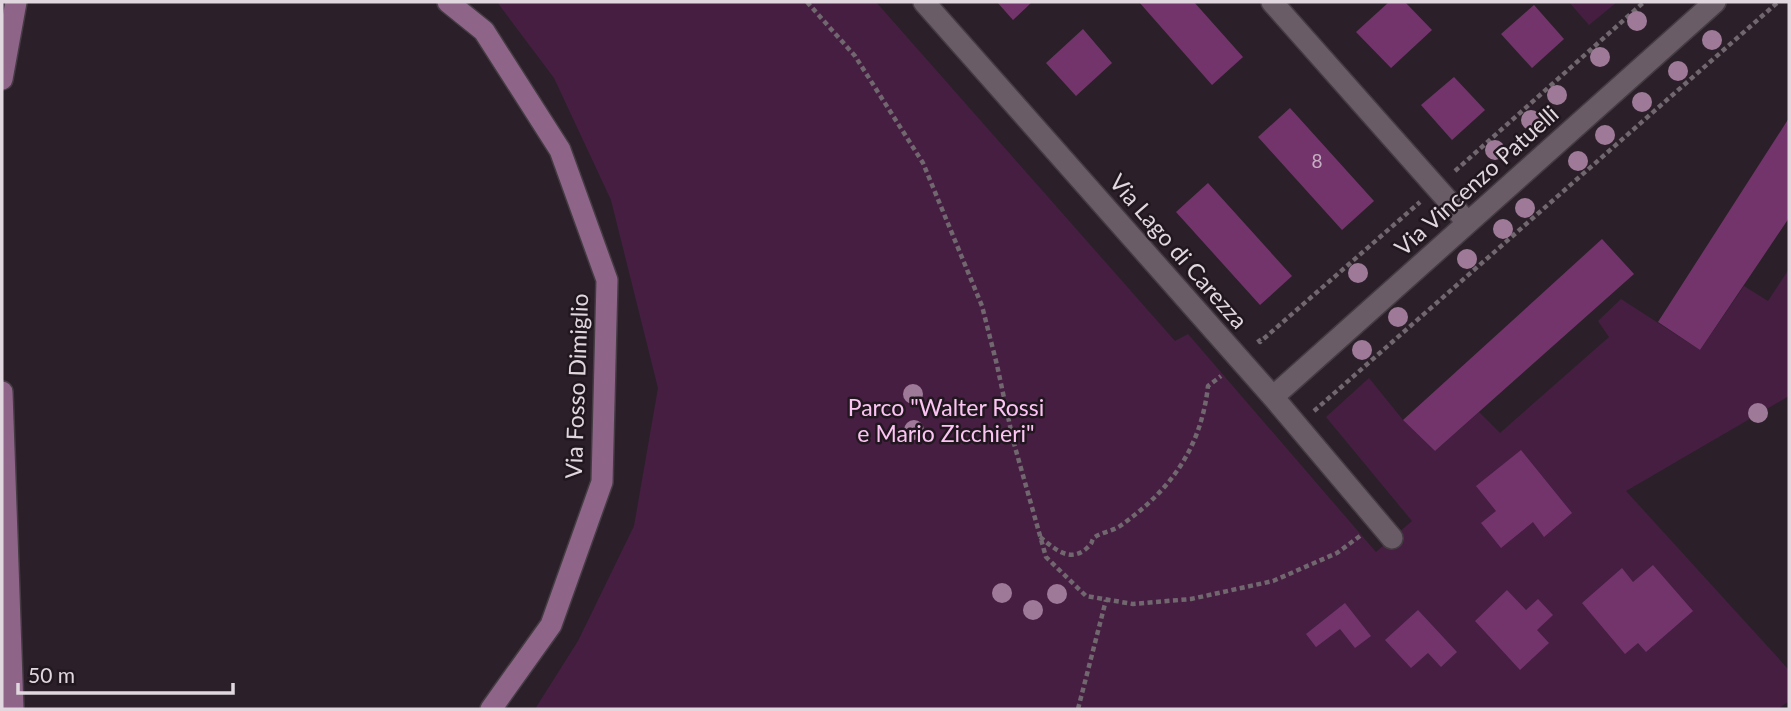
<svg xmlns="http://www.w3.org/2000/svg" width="1791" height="711" viewBox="0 0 1791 711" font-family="Lato,sans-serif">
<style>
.green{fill:#461e42}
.building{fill:#73346c}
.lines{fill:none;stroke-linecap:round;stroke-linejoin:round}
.street-casing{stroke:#443b43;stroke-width:24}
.secondary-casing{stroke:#443b43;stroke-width:24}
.path{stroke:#71676f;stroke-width:4.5;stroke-dasharray:5 3.5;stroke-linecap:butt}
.street{stroke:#695c66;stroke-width:21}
.secondary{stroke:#8e6488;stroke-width:21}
.tree{fill:#9e7a98}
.labels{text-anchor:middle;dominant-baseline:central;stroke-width:5;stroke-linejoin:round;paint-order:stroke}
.number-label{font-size:19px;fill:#c5afc2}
.street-label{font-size:23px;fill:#e0d8de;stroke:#21171f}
.park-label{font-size:23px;fill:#fcc4f3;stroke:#21171f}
</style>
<rect width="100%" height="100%" fill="#2b2029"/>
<path class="green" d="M497 2H876L1175 341 1188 334 1376 552 1412 521 1326 417 1369 378 1403 420 1435 451 1479 412 1500 433 1609 337 1598 321 1621 299 1700 350 1744 286 1768 301 1789 269V396L1626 491 1789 670V701L1778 709H535L578 641 634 526 658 388 611 200 554 78Z
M1569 2H1617L1589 25Z"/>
<path class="building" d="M997 2H1032L1013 20Z
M1139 2H1194L1243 57 1212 85Z
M1389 2H1405L1432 30 1391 68 1356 32Z
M1534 5 1564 39 1532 68 1501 34Z
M1083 29 1112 63 1076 96 1046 63Z
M1454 77 1485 110 1452 140 1421 105Z
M1290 108 1374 201 1342 230 1258 137Z
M1789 118V218L1700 350 1658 322Z
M1208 183 1292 276 1260 305 1176 212Z
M1602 239 1634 274 1435 451 1403 420Z
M1521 450 1572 513 1544 537 1533 522 1501 548 1481 523 1496 511 1476 486Z
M1653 565 1693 611 1646 652 1638 643 1625 654 1582 603 1622 568 1633 582Z
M1507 590 1526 610 1538 599 1553 615 1537 630 1549 643 1520 670 1475 621Z
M1345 603 1371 636 1355 648 1340 629 1316 647 1306 634Z
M1418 610 1457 652 1441 667 1428 653 1411 668 1385 640Z"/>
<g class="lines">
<g class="street-casing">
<path id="street" d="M924 2 1273 397 1392 538
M1272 2 1467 222
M1273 397 1715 2"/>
</g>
<g class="secondary-casing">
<path id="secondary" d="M448 2 484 31 560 150 607 280 602 482 551 625 491 709
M2 79 16 2
M2 392 13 709"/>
</g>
<path class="path" d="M807 2 855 56 923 163 982 306 997 365 1013 440 1046 557 1086 596 1133 604 1191 599 1273 581 1337 553 1360 536
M1455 171 1644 2
M1258 339 1260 342 1420 202
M1314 411 1778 2
M1040 537C1056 550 1072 565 1090 545 1093 542 1091 540 1095 537 1102 532 1113 531 1120 526 1171 490 1201 448 1208 386L1221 376
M1078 709 1106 600"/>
<use href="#street" class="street"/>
<use href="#secondary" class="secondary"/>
</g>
<g class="tree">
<circle cx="1637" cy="21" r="10"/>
<circle cx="1712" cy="40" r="10"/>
<circle cx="1600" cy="57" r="10"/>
<circle cx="1678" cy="71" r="10"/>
<circle cx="1557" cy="95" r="10"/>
<circle cx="1642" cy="102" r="10"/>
<circle cx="1531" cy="120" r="10"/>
<circle cx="1605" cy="135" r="10"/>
<circle cx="1495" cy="150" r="10"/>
<circle cx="1578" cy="161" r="10"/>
<circle cx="1525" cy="208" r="10"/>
<circle cx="1503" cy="229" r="10"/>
<circle cx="1467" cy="259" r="10"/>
<circle cx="1358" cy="273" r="10"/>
<circle cx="1398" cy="317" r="10"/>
<circle cx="1362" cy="350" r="10"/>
<circle cx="913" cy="394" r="10"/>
<circle cx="1758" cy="413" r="10"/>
<circle cx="914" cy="430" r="10"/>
<circle cx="1002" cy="593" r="10"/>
<circle cx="1057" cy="594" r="10"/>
<circle cx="1033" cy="610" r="10"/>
</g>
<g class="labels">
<g class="number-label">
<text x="1317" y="160">8</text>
</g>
<g class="street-label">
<text transform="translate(1476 180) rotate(-42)">Via Vincenzo Patuelli</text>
<text transform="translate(1179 251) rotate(49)">Via Lago di Carezza</text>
<text transform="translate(576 386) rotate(-88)">Via Fosso Dimiglio</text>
</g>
<g class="park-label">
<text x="946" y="407">Parco "Walter Rossi<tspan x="946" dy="26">e Mario Zicchieri"</tspan></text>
</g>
</g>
<rect width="1791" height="711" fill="none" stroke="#e0d8de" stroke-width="7"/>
<path d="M18 683v10h215v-10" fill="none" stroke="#e0d8de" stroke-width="3.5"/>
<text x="28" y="683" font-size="21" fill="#e0d8de" stroke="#21171f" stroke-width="5" paint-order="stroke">50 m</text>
</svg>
